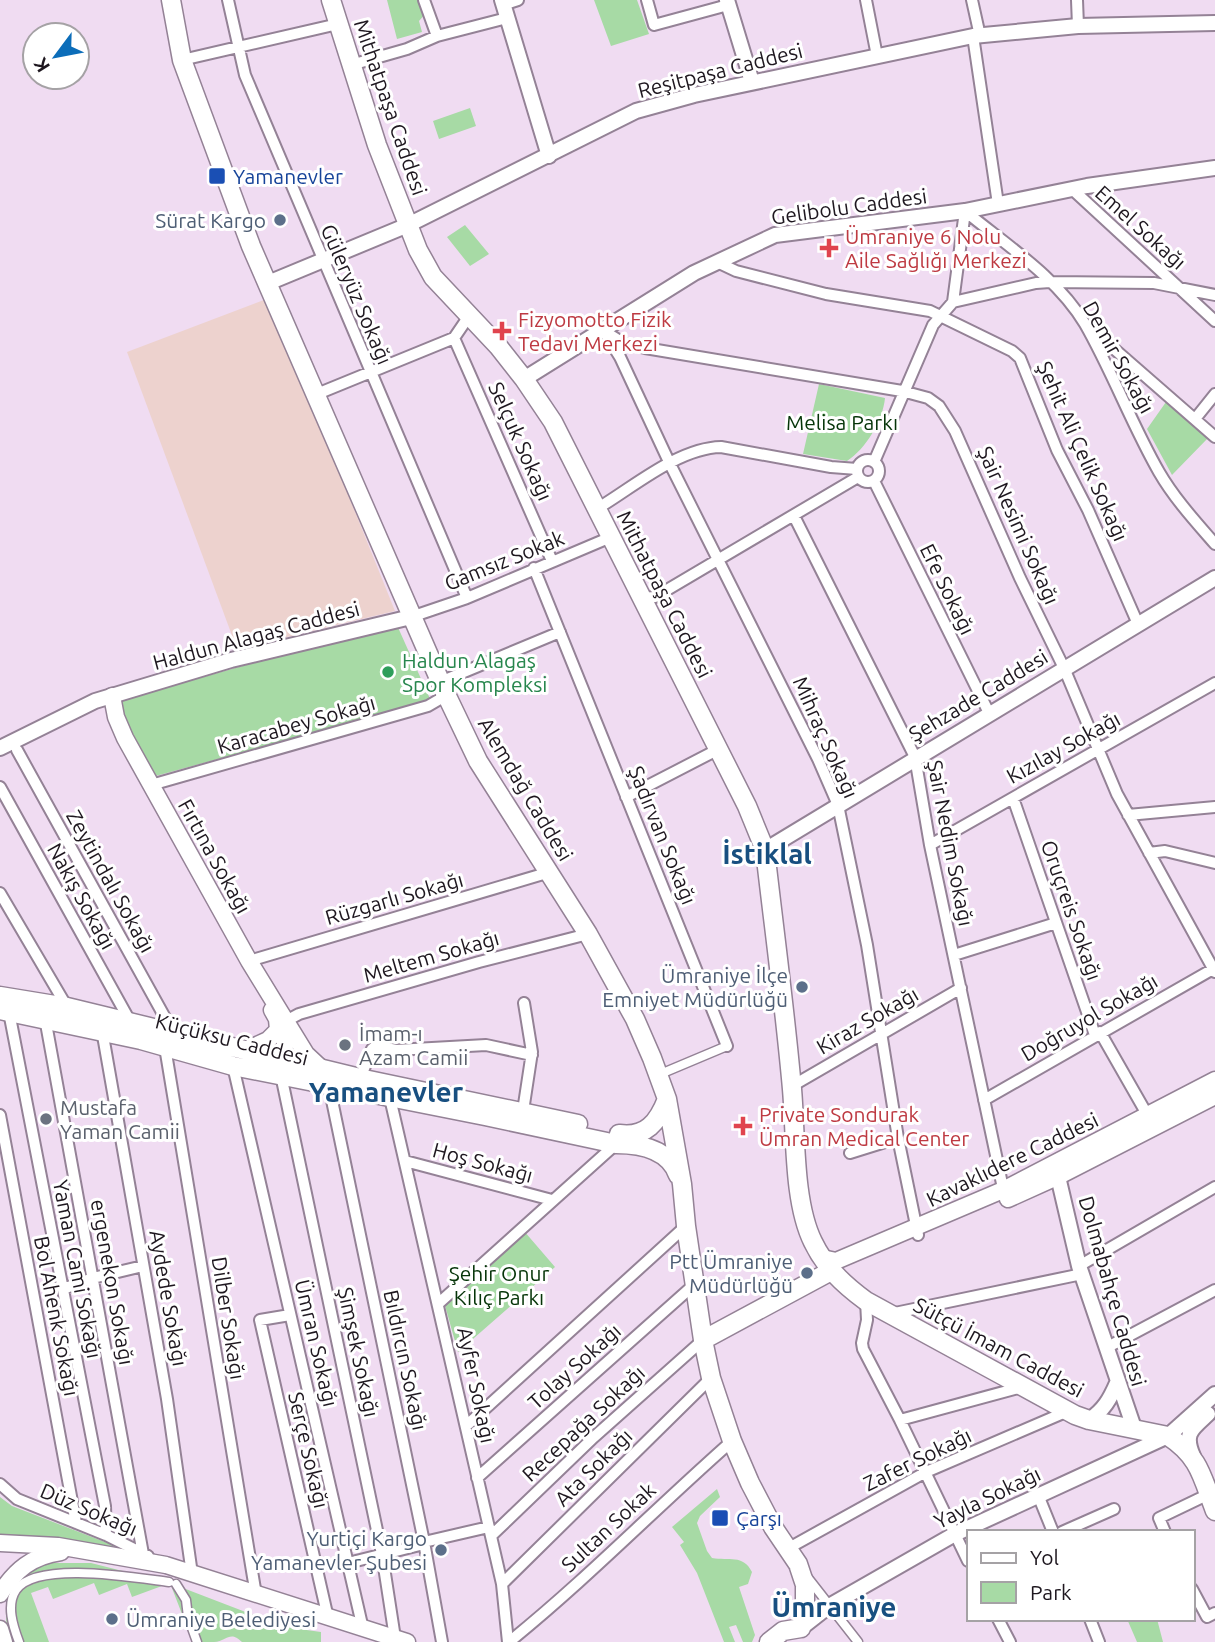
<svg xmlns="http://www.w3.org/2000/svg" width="1215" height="1642" viewBox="0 0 1215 1642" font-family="Ubuntu,sans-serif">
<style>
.commercial{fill:#edd2ce}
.green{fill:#a7daa5}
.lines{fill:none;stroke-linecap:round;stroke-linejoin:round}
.pedestrian-casing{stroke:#948296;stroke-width:11}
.minor-casing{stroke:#948296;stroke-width:14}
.tertiary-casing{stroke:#948296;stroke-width:18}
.secondary-casing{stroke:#948296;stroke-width:19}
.primary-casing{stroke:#948296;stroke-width:21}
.pedestrian{stroke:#fff;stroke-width:8}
.minor{stroke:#fff;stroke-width:10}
.tertiary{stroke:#fff;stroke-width:14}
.secondary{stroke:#fff;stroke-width:16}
.primary{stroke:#fff;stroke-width:18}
.transit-dot{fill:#1a4fb4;stroke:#fff;stroke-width:2.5}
.service-dot{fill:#5c6f8a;stroke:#fff;stroke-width:2.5}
.health-dot{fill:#e0444e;stroke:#fff;stroke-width:2.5}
.leisure-dot{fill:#2e9e5b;stroke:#fff;stroke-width:2.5}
.worship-dot{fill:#6b7280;stroke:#fff;stroke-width:2.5}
.labels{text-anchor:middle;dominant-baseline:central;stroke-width:6;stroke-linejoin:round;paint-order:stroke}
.street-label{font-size:21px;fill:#1e171f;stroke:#fff}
.transit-label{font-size:21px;fill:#164399;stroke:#fff;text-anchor:start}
.service-label{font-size:21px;fill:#4e5e75;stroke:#fff;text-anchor:end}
.health-label{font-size:21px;fill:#be3a42;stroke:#fff;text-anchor:start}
.park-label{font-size:21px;fill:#053408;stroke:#fff}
.leisure-label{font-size:21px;fill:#27864d;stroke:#fff;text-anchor:start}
.worship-label{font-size:21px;fill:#5b616d;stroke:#fff;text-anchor:start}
.district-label{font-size:28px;font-weight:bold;fill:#184f80;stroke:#fff}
</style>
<rect width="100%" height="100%" fill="#f0dcf2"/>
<path class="commercial" d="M269 298 395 611 237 649 127 352Z"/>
<path class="green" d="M387 0H424L427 12 419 21 422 32 397 39Z
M594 0H637L649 34 611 46Z
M470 108 476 126 439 139 433 121Z
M465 225 489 254 470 266 447 237Z
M819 384 885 398C883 420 866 449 847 461L803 454Z
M1166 402 1208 438 1172 475 1147 429Z
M396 623 431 701 152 777 114 702Z
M524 1231 555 1267 458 1352 444 1302Z
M717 1489 720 1497 700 1516 697 1523 707 1551 712 1558C729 1561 743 1554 752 1572L748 1584 739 1587 755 1635 752 1642H743L736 1625 729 1627 735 1642H724L697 1573 680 1545 684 1542 672 1527Z
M0 1497 12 1506 123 1549 0 1537Z
M44 1563H91L170 1583 285 1627 321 1632V1642H242C230 1630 227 1641 214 1642 208 1642 201 1642 195 1642L192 1640 170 1583 132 1597 127 1584 99 1595 94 1583 53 1599 48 1587 31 1593 49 1642H10C0 1603 7 1580 44 1563Z
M1127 1619H1157L1163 1642H1137Z"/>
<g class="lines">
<g class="pedestrian-casing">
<path id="pedestrian" d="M658 1075 727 1046
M808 1578 858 1642
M176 1584 186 1600 188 1617 197 1642
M19 1642C13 1626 6 1605 16 1590 37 1560 137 1578 169 1582"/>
</g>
<g class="minor-casing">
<path id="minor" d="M228 0 245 75 467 598
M424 0 437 36
M647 0 654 25 728 5
M866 0 877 56
M972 0 980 36
M1077 0 1078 26
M503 5 518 0
M973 36 998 204
M182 60 338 24
M351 65 407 49 437 36 507 18
M1072 189 1215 321
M717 262 736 271 826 294 930 311 1012 351 1020 358 1057 450 1088 510 1138 624
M953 302 965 211C1006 245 1057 277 1085 324 1112 371 1132 425 1159 472 1174 498 1195 521 1215 544
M1089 327 1215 437
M604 331 623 343 645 348 902 391 928 398 939 406 955 431 1020 578 1064 668 1117 794 1215 972
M607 336 620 357 670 464 818 759 838 805 867 945 898 1138 918 1235
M454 338 552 561
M317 394 454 338 469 316
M1195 419 1215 394
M857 471a11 11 0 1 1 22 0a11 11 0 1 1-22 0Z
M874 462 933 325 953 302 1036 283 1050 282 1154 283 1215 295
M874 481 989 713
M599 513 603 505C637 484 680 448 721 447L831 467 857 469
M794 516 915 757 930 845 1004 1193
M534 568 727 1046
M641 598 655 597 858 477
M411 617 467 598 611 537
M440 682 560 632
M17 750 173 1032
M151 785 428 706 440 699 444 690
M0 787 131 1023
M626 797 717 750
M1013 798 1095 1035
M1128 815 1215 807
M930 845 1215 683
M1149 853 1165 851 1215 863
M0 893 67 1007
M954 955 1056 923
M249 961 550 872
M9 1012 105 1506 106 1535
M45 1018 143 1554
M286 1021 299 1014 479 962 588 934
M102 1030 167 1399 192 1574
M1100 1032 1148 1116
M165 1047 256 1595
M233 1066 363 1629
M281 1075 382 1554 395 1638
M360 1078 372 1049 376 1046 396 1050 486 1045 532 1055
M329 1086 424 1542 442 1642
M792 1086 961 988
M390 1098 502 1584 508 1642
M984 1100 1213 969
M523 1111 532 1052 524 1003
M0 1115 76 1523
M850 1153 898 1138
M405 1161 552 1200
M1079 1266 1215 1187
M63 1289 93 1278 143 1266
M866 1301 867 1320 862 1343 863 1349 900 1420 968 1561
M439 1303 616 1144
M890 1314 1082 1274
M290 1315 260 1320 328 1618
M1106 1348 1215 1290
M900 1420 1022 1387
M466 1426 686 1226
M477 1478 696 1283
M0 1484 17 1499 106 1535 148 1556
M1038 1495 1053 1532
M1062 1532 1114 1509
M1165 1532 1159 1518 1209 1494
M491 1536 594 1437 703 1340
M424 1542 489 1527
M787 1549 926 1472 1068 1411
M348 1563 424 1544
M502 1584 711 1378
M1192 1589 1207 1617 1215 1613
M998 1619 1010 1642
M1090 1619 1099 1642
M509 1642C587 1579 657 1507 732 1441"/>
</g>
<g class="tertiary-casing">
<path id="tertiary" d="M502 0 549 156
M727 0 752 82
M268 283 408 225 636 111 694 95 973 36 1078 26 1215 23
M524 379 694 273 775 235 965 211 1087 186 1215 168
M0 748 95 701 231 660 411 617
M765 850 1215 578
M1056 1168 1079 1266 1134 1428
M1089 1420C1104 1410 1110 1399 1117 1383
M1193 1456C1183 1433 1192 1429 1208 1414
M801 1628 829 1606 955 1534 1168 1436 1215 1394"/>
</g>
<g class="secondary-casing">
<path id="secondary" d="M112 696 116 717 125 738 249 961 306 1054 321 1068
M246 1050 268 1040 278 1030 277 1019 272 1010
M284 1059 286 1021
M1008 1199 1059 1176 1215 1096
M822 1258 836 1261 1003 1190 1215 1080
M0 1543 58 1546 166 1565 407 1642
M0 1594C15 1570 32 1556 61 1552
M0 1629 4 1642"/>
</g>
<g class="primary-casing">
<path id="primary" d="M171 0 182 60 251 246 444 690 478 761 588 934 635 1019 652 1058 667 1099 682 1184 686 1226 703 1340 711 1378 732 1441 750 1483 773 1527 798 1564 805 1585V1607L801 1628
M331 0 377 145 418 250 433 277 498 346 524 379 553 422 747 806 765 850C774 929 785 1009 792 1089 796 1134 793 1202 813 1242 825 1267 843 1284 866 1301L1075 1415 1089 1420 1168 1436C1200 1457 1202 1477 1215 1511
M0 996 67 1007 364 1079 578 1124
M0 1010 141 1040 233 1066 485 1116 616 1144C640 1144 669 1149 678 1175
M619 1134C646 1138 658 1122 667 1099
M703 1340 831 1271
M769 1642 783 1631 801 1628"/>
</g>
<use href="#pedestrian" class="pedestrian"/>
<use href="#minor" class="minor"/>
<use href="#tertiary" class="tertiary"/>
<use href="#secondary" class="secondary"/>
<use href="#primary" class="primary"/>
</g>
<g class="transit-dot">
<rect x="208" y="167" width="18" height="18" rx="3.5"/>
<rect x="711" y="1509" width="18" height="18" rx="3.5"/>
</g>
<g class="service-dot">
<circle cx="280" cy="220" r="7"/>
<circle cx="802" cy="987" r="7"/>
<circle cx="807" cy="1273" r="7"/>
<circle cx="441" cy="1550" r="7"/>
<circle cx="112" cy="1619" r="7"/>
</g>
<g class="health-dot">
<path d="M825.5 237.5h7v7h7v7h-7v7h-7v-7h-7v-7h7z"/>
<path d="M498.5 320.5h7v7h7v7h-7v7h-7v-7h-7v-7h7z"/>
<path d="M739.5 1115.5h7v7h7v7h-7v7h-7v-7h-7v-7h7z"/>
</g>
<circle class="leisure-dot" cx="388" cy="672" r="7"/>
<g class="worship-dot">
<circle cx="345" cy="1045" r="7"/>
<circle cx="46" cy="1119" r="7"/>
</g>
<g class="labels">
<g class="street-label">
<text transform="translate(720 70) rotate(-14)">Reşitpaşa Caddesi</text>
<text transform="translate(391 107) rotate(71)">Mithatpaşa Caddesi</text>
<text transform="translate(849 206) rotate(-8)">Gelibolu Caddesi</text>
<text transform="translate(1141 227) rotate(42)">Emel Sokağı</text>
<text transform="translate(357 294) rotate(67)">Güleryüz Sokağı</text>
<text transform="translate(1119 357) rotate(61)">Demir Sokağı</text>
<text transform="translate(521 441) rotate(66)">Selçuk Sokağı</text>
<text transform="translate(1083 451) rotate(66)">Şehit Ali Çelik Sokağı</text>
<text transform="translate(1019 525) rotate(66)">Şair Nesimi Sokağı</text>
<text transform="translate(504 560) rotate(-22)">Gamsız Sokak</text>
<text transform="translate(948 589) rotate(64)">Efe Sokağı</text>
<text transform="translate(665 594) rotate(63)">Mithatpaşa Caddesi</text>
<text transform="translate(256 635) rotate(-15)">Haldun Alagaş Caddesi</text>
<text transform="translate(978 695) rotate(-31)">Şehzade Caddesi</text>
<text transform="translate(296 724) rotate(-16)">Karacabey Sokağı</text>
<text transform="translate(826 737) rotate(66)">Mihraç Sokağı</text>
<text transform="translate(1063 747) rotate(-29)">Kızılay Sokağı</text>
<text transform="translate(526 789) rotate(59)">Alemdağ Caddesi</text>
<text transform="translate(663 835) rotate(68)">Şadırvan Sokağı</text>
<text transform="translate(951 843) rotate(79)">Şair Nedim Sokağı</text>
<text transform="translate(215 856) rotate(61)">Fırtına Sokağı</text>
<text transform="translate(111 881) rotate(61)">Zeytindalı Sokağı</text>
<text transform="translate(82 896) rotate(61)">Nakış Sokağı</text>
<text transform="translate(394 898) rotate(-16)">Rüzgarlı Sokağı</text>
<text transform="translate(1072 910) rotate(71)">Oruçreis Sokağı</text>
<text transform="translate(431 956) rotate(-16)">Meltem Sokağı</text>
<text transform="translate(1089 1017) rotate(-30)">Doğruyol Sokağı</text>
<text transform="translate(867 1020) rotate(-30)">Kiraz Sokağı</text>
<text transform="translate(232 1039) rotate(14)">Küçüksu Caddesi</text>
<text transform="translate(1012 1159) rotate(-26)">Kavaklıdere Caddesi</text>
<text transform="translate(483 1162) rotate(15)">Hoş Sokağı</text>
<text transform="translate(78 1269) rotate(79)">Yaman Cami Sokağı</text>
<text transform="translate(113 1282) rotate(80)">ergenekon Sokağı</text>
<text transform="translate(1113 1291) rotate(74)">Dolmabahçe Caddesi</text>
<text transform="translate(169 1298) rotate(80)">Aydede Sokağı</text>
<text transform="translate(57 1316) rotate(79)">Bol Ahenk Sokağı</text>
<text transform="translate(229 1318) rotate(81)">Dilber Sokağı</text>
<text transform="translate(317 1343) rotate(77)">Ümran Sokağı</text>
<text transform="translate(999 1347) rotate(28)">Sütçü İmam Caddesi</text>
<text transform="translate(359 1352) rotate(78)">Şimşek Sokağı</text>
<text transform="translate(406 1360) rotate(78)">Bıldırcın Sokağı</text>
<text transform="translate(574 1366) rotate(-42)">Tolay Sokağı</text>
<text transform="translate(477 1385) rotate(78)">Ayfer Sokağı</text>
<text transform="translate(583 1423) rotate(-43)">Recepağa Sokağı</text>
<text transform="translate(309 1450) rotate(77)">Serçe Sokağı</text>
<text transform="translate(917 1459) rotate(-26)">Zafer Sokağı</text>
<text transform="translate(593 1467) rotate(-45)">Ata Sokağı</text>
<text transform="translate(987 1497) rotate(-26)">Yayla Sokağı</text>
<text transform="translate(89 1509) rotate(23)">Düz Sokağı</text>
<text transform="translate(608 1527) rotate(-43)">Sultan Sokak</text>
</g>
<g class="transit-label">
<text x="233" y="176">Yamanevler</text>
<text x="736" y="1518">Çarşı</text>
</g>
<g class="service-label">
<text x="266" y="220">Sürat Kargo</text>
<text x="788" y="975">Ümraniye İlçe<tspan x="788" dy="24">Emniyet Müdürlüğü</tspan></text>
<text x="793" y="1261">Ptt Ümraniye<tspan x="793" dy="24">Müdürlüğü</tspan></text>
<text x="427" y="1538">Yurtiçi Kargo<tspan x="427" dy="24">Yamanevler Şubesi</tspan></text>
<text x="126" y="1619" text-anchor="start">Ümraniye Belediyesi</text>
</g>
<g class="health-label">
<text x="845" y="236">Ümraniye 6 Nolu<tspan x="845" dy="24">Aile Sağlığı Merkezi</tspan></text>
<text x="518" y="319">Fizyomotto Fizik<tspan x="518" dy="24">Tedavi Merkezi</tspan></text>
<text x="759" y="1114">Private Sondurak<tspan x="759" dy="24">Ümran Medical Center</tspan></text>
</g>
<g class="park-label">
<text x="842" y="422">Melisa Parkı</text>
<text x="499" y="1273">Şehir Onur<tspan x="499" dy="24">Kılıç Parkı</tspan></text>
</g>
<g class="leisure-label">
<text x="402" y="660">Haldun Alagaş<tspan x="402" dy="24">Spor Kompleksi</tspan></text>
</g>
<g class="worship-label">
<text x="359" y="1033">İmam-ı<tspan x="359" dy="24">Azam Camii</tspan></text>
<text x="60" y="1107">Mustafa<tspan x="60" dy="24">Yaman Camii</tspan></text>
</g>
<g class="district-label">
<text x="767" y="853">İstiklal</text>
<text x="386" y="1091">Yamanevler</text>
<text x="834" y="1606">Ümraniye</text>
</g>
</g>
<rect x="967" y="1530" width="228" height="91" fill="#ffffff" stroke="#a5a2a5" stroke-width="2"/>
<rect x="981" y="1553" width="35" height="10" fill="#ffffff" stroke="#a5a2a5" stroke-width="2"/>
<text x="1030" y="1565" font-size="21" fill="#1e171f">Yol</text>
<rect x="981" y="1582" width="35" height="21" fill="#a7daa5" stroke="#a5a2a5" stroke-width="2"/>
<text x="1030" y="1600" font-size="21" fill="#1e171f">Park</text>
<g transform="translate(56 56) rotate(238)"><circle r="33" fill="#ffffff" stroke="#a5a2a5" stroke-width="2"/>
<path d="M0-5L12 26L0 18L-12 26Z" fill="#0c6db9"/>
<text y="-10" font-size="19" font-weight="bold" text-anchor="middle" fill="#1e171f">K</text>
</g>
</svg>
